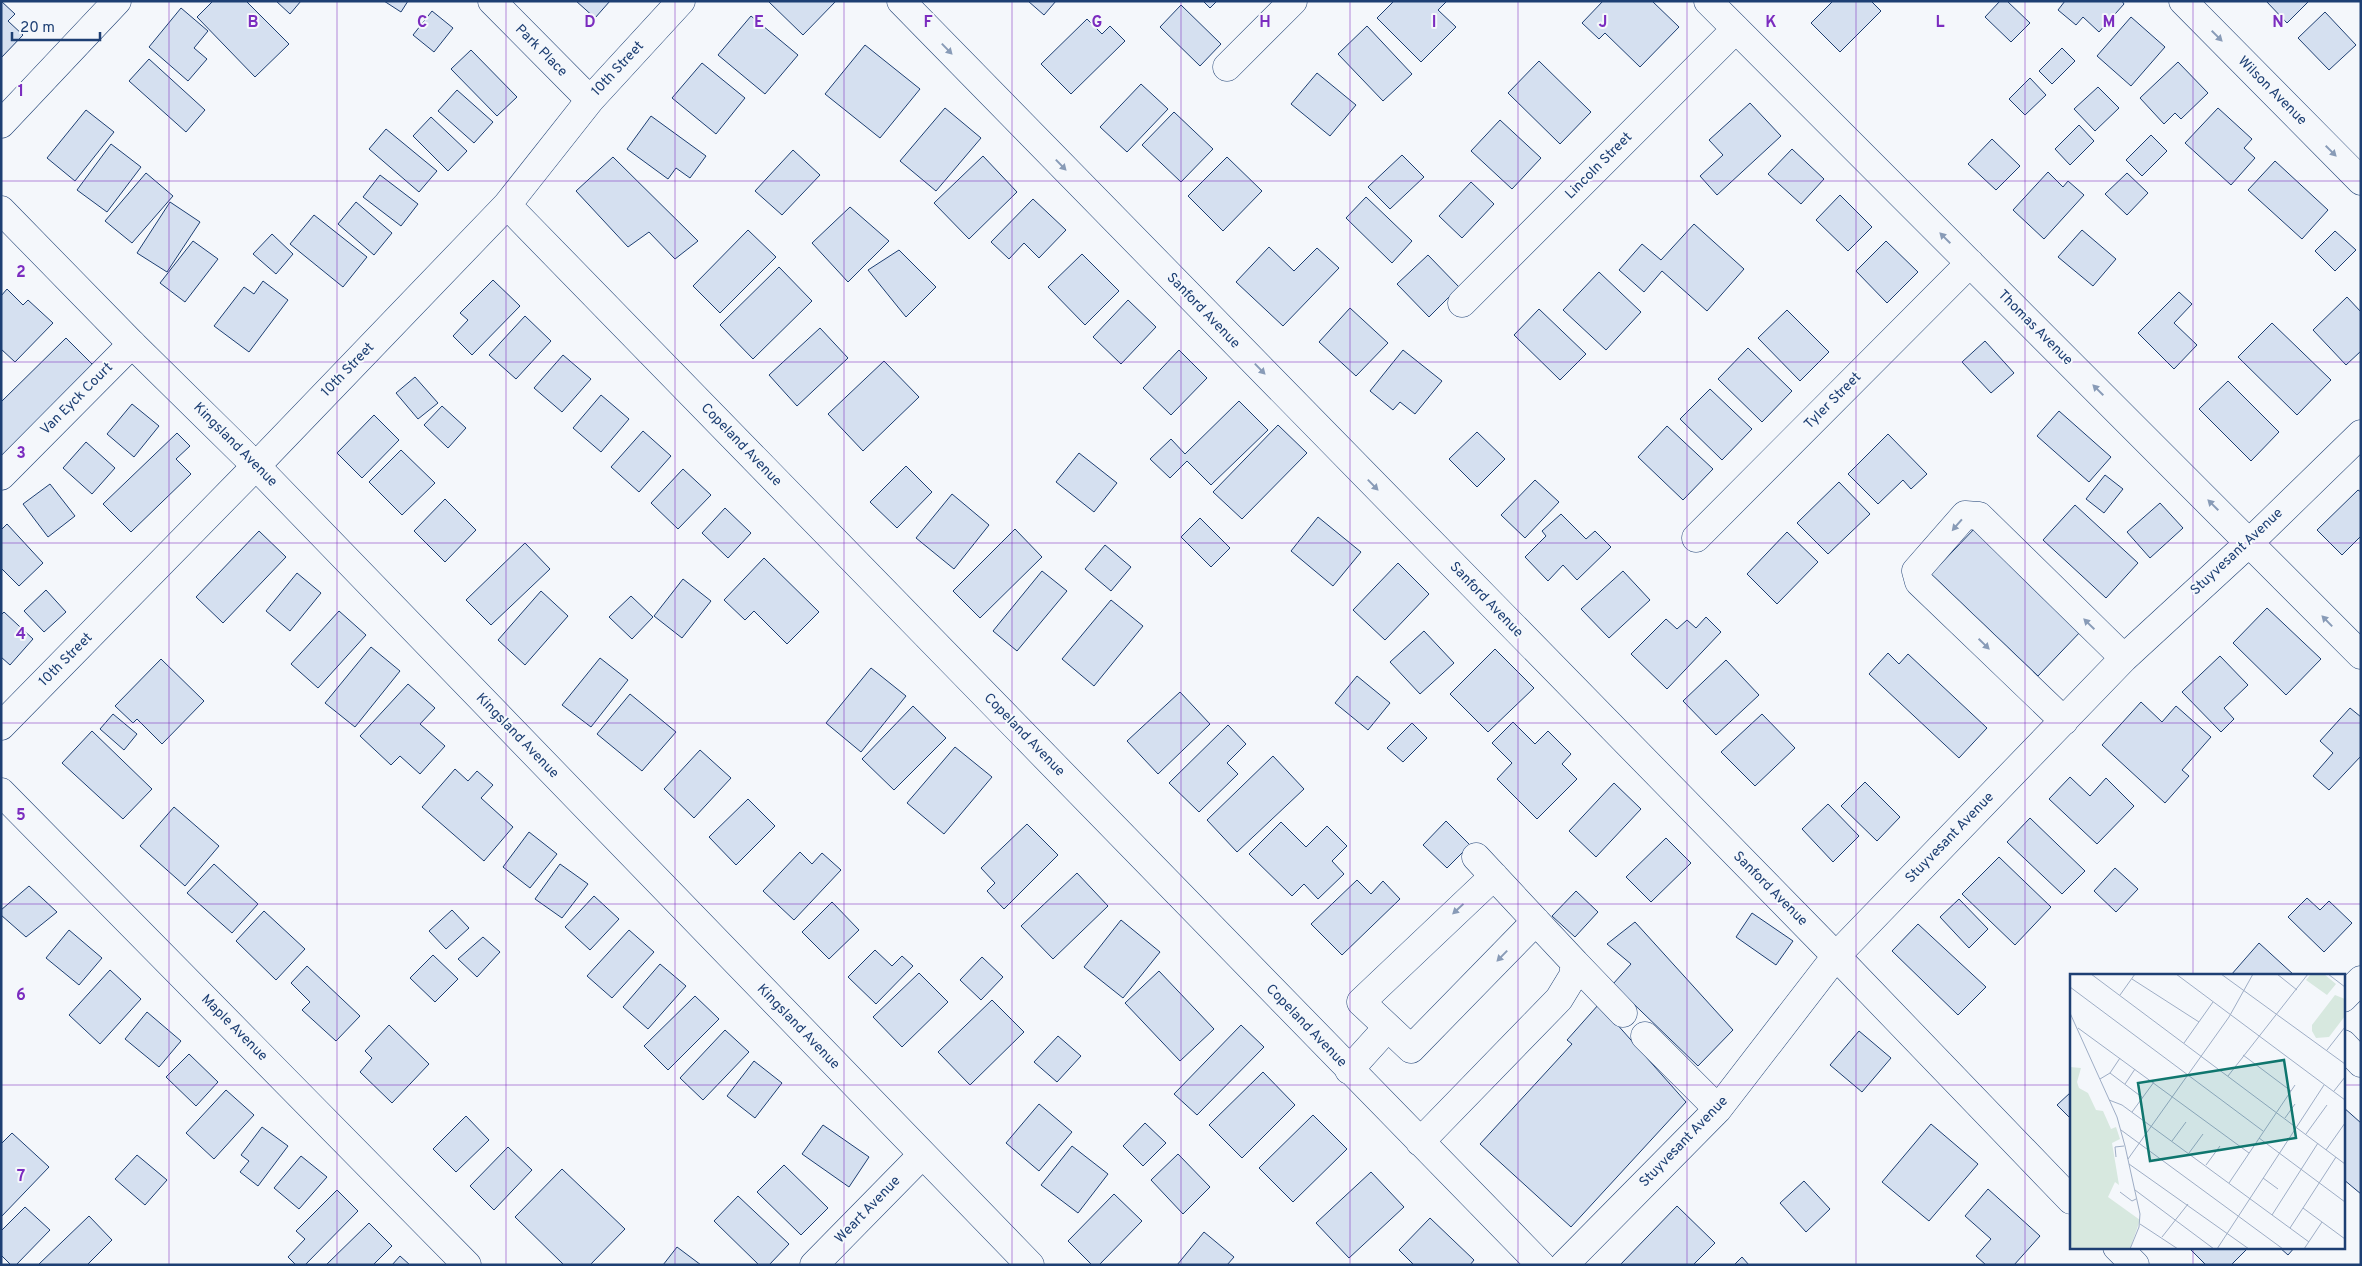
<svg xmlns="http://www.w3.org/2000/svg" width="2362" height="1266" viewBox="0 0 2362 1266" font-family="Overpass,sans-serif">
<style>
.building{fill:#d5e0f0;stroke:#1d3f73}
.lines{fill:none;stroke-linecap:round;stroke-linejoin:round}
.minor-casing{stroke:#1d3f73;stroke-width:29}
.major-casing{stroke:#1d3f73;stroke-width:29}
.minor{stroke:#f4f7fb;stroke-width:28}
.major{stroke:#f4f7fb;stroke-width:28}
.oneway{fill:#889bb7}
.grid{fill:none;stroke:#7b2cbf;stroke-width:1;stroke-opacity:0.55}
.labels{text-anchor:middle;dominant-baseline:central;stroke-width:4;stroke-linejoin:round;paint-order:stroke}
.street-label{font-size:14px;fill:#1d3f73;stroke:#f4f7fb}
.inset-road{fill:none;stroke:#9eadc5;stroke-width:1}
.view{fill:#0f766e;fill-opacity:0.15;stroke:#0f766e;stroke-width:2.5}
.inset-edge{fill:none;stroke:#1d3f73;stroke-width:2.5}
.grid-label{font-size:16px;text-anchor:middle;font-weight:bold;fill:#7b2cbf;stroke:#f4f7fb;stroke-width:4;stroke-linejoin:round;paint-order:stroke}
</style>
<rect width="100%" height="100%" fill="#f4f7fb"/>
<path class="building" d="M1 1 15 14 8 21 23 35 1 58Z
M213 1H246L289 44 255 77 197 17Z
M276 1H301L290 14Z
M384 1H408L401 12Z
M576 1H610L595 18Z
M768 1H836L803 35Z
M1028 1H1056L1044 15Z
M1203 1H1217L1210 8Z
M1394 1H1447L1438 10 1456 27 1421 62 1377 18Z
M1603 1H1652L1679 27 1640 67 1605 33 1599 39 1582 23Z
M1833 1H1871L1881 11 1840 52 1811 23Z
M2000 1H2007L2030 23 2011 42 1985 17Z
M2065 1H2122L2124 4 2099 32 2083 17 2076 25 2058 10Z
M2266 1H2309L2287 23Z
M1181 5 1221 44 1200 66 1160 27Z
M181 8 208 31 194 48 207 59 188 81 149 47Z
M432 11 453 28 434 52 413 35Z
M2325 12 2356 45 2329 70 2298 38Z
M751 16 798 55 765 94 718 55Z
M2131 17 2165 47 2131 86 2097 56Z
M1087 19 1102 34 1110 26 1125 41 1071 94 1041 64Z
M1367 26 1412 74 1383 101 1338 54Z
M865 45 920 89 880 138 825 94Z
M2062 48 2075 61 2052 84 2039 71Z
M471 50 517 97 497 116 451 69Z
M149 59 205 110 186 132 129 81Z
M1539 61 1591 112 1560 144 1508 93Z
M2178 62 2208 93 2181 119 2175 113 2164 124 2140 98Z
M702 63 745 98 716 134 672 98Z
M1317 73 1356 105 1330 136 1291 104Z
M2030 78 2046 95 2025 115 2009 99Z
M1141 84 1168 109 1127 152 1100 127Z
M2098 87 2119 108 2095 131 2074 109Z
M457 90 493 122 474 143 438 111Z
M1750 103 1781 136 1717 195 1700 176 1723 155 1709 140Z
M945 108 981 138 936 191 900 161Z
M2218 108 2252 139 2244 148 2255 158 2231 185 2185 143Z
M86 110 114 132 75 181 47 158Z
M1174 112 1213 149 1181 182 1142 145Z
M651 116 706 156 690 178 676 168 668 179 627 149Z
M431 117 467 151 448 171 413 136Z
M1500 120 1541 158 1512 189 1471 151Z
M2079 125 2094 141 2070 165 2055 149Z
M386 129 437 171 419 192 369 149Z
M2151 135 2167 151 2142 176 2126 160Z
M1992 139 2020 166 1996 190 1968 164Z
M111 144 141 167 107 212 77 190Z
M1792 149 1824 179 1801 204 1768 174Z
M793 150 820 175 782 215 755 191Z
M1402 155 1424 177 1390 209 1368 187Z
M983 156 1017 192 969 239 934 203Z
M613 157 698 241 675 259 649 232 628 247 576 191Z
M1227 157 1262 191 1223 231 1188 196Z
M2275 161 2328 210 2302 239 2248 190Z
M2048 172 2063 187 2068 181 2084 195 2044 239 2013 210Z
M146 173 173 196 132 243 105 221Z
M2127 173 2148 193 2127 215 2105 194Z
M380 175 418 204 401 226 363 197Z
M1471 182 1494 204 1462 238 1439 216Z
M1840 195 1872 227 1848 251 1816 220Z
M1366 197 1412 241 1392 263 1346 218Z
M1033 199 1066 230 1039 258 1024 243 1009 259 991 242Z
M170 202 200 222 167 272 137 253Z
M356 202 392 233 374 255 338 224Z
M850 207 889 241 848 282 812 243Z
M314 215 367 257 343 287 290 244Z
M1694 224 1744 269 1707 311 1662 271 1644 292 1619 270 1642 244 1661 260Z
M748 230 776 257 720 313 693 286Z
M2082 230 2116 259 2093 286 2058 257Z
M2335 231 2356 250 2335 271 2315 251Z
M272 234 293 254 276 274 253 254Z
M193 241 218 259 185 302 160 283Z
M1886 241 1918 272 1887 303 1856 271Z
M1269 247 1294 271 1317 248 1339 268 1283 326 1236 282Z
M899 250 936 287 906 317 868 270Z
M1082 254 1119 291 1085 325 1048 287Z
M1428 255 1459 287 1429 317 1397 284Z
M779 267 812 301 753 359 720 325Z
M1599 272 1641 312 1606 350 1563 310Z
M493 280 520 306 472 355 453 336 468 320 460 313Z
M263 281 288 300 249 352 214 326 244 287 254 294Z
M7 289 23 305 28 300 53 323 15 362 1 349V296Z
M2179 292 2192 304 2174 323 2197 345 2174 369 2138 333Z
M2347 297 2361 312V351L2346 365 2313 330Z
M1128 300 1156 327 1121 364 1093 337Z
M1350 308 1388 343 1356 376 1319 342Z
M1539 309 1586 354 1560 380 1514 335Z
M1787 310 1829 352 1800 381 1758 338Z
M525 316 551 341 516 379 489 355Z
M2272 323 2331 380 2297 415 2238 357Z
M820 328 848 358 797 406 769 375Z
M66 338 93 365 1 456V402Z
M1985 341 2014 373 1991 393 1962 362Z
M1748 348 1792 391 1762 422 1718 379Z
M1179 350 1207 378 1171 415 1143 388Z
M1403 350 1442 381 1415 414 1400 402 1393 410 1370 391Z
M563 355 591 379 562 412 534 388Z
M884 361 919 397 863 451 828 414Z
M415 377 438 403 418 419 396 393Z
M2228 381 2279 432 2251 461 2199 409Z
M1710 389 1752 429 1722 460 1680 419Z
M601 395 629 419 601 452 573 428Z
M1239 401 1268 430 1211 485 1187 461 1170 478 1150 459 1171 439 1185 454Z
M132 404 159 426 134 457 107 434Z
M442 406 466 428 448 448 424 425Z
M2059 411 2111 457 2089 482 2037 436Z
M374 415 399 440 362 478 337 453Z
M1278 425 1307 453 1242 519 1213 492Z
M1667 426 1713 469 1683 500 1638 457Z
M643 431 671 456 639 492 611 467Z
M1477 432 1505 459 1477 487 1449 459Z
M177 433 190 446 176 459 191 474 131 532 103 504Z
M1888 434 1927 474 1911 489 1903 480 1878 504 1848 474Z
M86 442 115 468 92 494 63 468Z
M401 450 435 483 402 515 369 482Z
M1079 453 1117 483 1094 512 1056 482Z
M906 466 932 492 897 528 870 502Z
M683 469 711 495 678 529 651 503Z
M2105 475 2123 489 2104 513 2086 499Z
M1535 480 1559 502 1525 538 1501 515Z
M1839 482 1870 514 1828 554 1797 523Z
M50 484 75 516 48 537 23 504Z
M2358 490 2361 492V536L2342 555 2317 530Z
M952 494 989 525 954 569 916 538Z
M445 499 476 530 445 562 414 531Z
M2160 503 2183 528 2150 558 2127 532Z
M2075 505 2138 563 2106 598 2043 540Z
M725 508 751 533 728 558 702 533Z
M1561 514 1586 539 1595 531 1611 547 1577 580 1563 565 1548 581 1525 557 1546 536 1542 531Z
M1318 517 1361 552 1333 586 1291 551Z
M1200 518 1230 548 1211 567 1181 537Z
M7 524 43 563 19 586 1 568V530Z
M1976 527 2083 629 2038 676 1931 574Z
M1015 529 1042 557 980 618 953 591Z
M259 531 286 557 223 623 196 597Z
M1787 532 1818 562 1777 604 1747 574Z
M525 543 550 569 491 625 466 600Z
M1105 545 1131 567 1111 591 1085 569Z
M764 558 819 612 787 644 754 611 745 620 724 600Z
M1398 563 1429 594 1385 640 1353 610Z
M1042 571 1067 591 1017 651 993 631Z
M1623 571 1650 600 1609 638 1581 609Z
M297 573 321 593 290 631 266 611Z
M683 579 711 601 682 638 654 616Z
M46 590 66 612 44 632 24 611Z
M541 591 568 616 525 665 498 640Z
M631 596 653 617 632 639 609 617Z
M1111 600 1143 626 1094 686 1062 659Z
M2267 608 2321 659 2286 695 2233 643Z
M339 611 366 635 318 688 291 664Z
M4 612 33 639 10 665 1 657V615Z
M1706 617 1721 632 1667 689 1631 654 1666 619 1677 629 1687 620 1696 628Z
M1424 631 1454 663 1420 694 1390 662Z
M371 647 400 671 355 727 325 703Z
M1495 649 1534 688 1488 732 1450 694Z
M1888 653 1899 664 1908 654 1987 728 1959 758 1869 674Z
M2220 656 2248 685 2224 708 2234 719 2221 732 2182 692Z
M600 658 628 680 591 727 562 705Z
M161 659 204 701 162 744 137 719 133 723 115 706Z
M1726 660 1759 695 1716 735 1683 701Z
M871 668 906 696 861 752 826 723Z
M1357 676 1390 703 1368 730 1335 703Z
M408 684 435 708 420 724 445 746 420 774 400 756 391 765 360 736Z
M1180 692 1210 724 1158 774 1127 741Z
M630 694 676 732 642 771 597 734Z
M2141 702 2162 722 2176 706 2211 737 2182 770 2189 776 2165 803 2102 745Z
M913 706 946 738 894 790 862 759Z
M2350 708 2361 717V756L2329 790 2313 776 2333 753 2320 741Z
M113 714 137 734 124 750 100 729Z
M1762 714 1795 748 1755 786 1721 752Z
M1513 722 1535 744 1548 731 1571 754 1562 764 1577 779 1537 819 1497 779 1512 763 1492 743Z
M1412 723 1427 738 1403 762 1387 748Z
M1228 725 1246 744 1227 763 1238 774 1199 812 1169 783Z
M92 731 152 789 123 819 62 763Z
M955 747 992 777 944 834 907 803Z
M700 750 731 778 694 818 664 789Z
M1273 756 1304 789 1237 852 1207 820Z
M455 769 468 781 477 771 493 785 481 798 513 827 484 861 422 807Z
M2070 777 2090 796 2106 778 2134 806 2097 844 2049 799Z
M1865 782 1900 817 1877 841 1841 806Z
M1614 783 1641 809 1596 857 1569 831Z
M748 799 775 826 736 865 709 837Z
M1828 804 1859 836 1833 862 1802 829Z
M174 807 219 846 185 886 140 846Z
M2030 818 2085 871 2062 894 2007 842Z
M1446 821 1470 845 1447 868 1423 845Z
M1281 822 1306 847 1327 826 1347 846 1332 861 1344 874 1318 899 1304 884 1292 896 1249 854Z
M1027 824 1058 855 1004 909 987 891 995 883 981 868Z
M529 832 557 854 530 888 503 867Z
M1666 838 1691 863 1651 902 1626 877Z
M800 852 812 864 822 853 841 870 794 920 763 891Z
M1999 857 2051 907 2015 945 1962 894Z
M214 864 258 904 232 933 187 893Z
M560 864 588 884 562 918 535 899Z
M2115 868 2138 889 2116 912 2094 891Z
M1077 873 1108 906 1053 959 1021 926Z
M1357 880 1371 894 1383 881 1400 899 1342 955 1311 924Z
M29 886 57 912 26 937 1 915V910Z
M1576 891 1598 912 1575 937 1552 916Z
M594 896 619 919 590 950 565 927Z
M2307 898 2320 910 2329 901 2352 923 2324 952 2288 917Z
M1959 899 1988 929 1969 948 1940 917Z
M832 902 859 930 829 959 802 932Z
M452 910 469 928 446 949 429 931Z
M264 911 305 949 276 980 236 941Z
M1752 913 1793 941 1776 965 1736 937Z
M1121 920 1160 952 1123 998 1084 967Z
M1635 922 1733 1030 1698 1066 1613 984 1631 964 1607 944Z
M1918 924 1986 987 1958 1015 1892 951Z
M69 930 102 958 79 985 46 958Z
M629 930 654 952 612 998 587 976Z
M483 937 500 952 477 977 458 959Z
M2259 943 2294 975H2231Z
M875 950 892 966 902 956 913 966 876 1004 848 977Z
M433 955 458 979 435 1002 410 978Z
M982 957 1003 977 981 1000 960 980Z
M660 964 686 986 648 1029 623 1007Z
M307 966 360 1016 336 1041 302 1010 310 1002 291 983Z
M110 970 141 999 100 1044 69 1015Z
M1159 971 1214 1029 1180 1061 1125 1003Z
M919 973 948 1002 902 1047 873 1017Z
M695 996 719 1019 668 1070 644 1046Z
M992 1000 1024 1032 970 1085 938 1052Z
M1599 1004 1686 1102 1571 1227 1480 1144 1572 1044 1567 1040Z
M147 1012 181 1041 159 1067 125 1039Z
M389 1025 429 1064 392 1103 360 1072 372 1058 365 1051Z
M1241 1025 1264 1047 1197 1115 1174 1094Z
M725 1030 749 1052 703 1100 680 1078Z
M1859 1031 1891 1058 1862 1092 1830 1065Z
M1058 1036 1081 1056 1057 1082 1034 1062Z
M189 1054 218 1082 196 1106 166 1077Z
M754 1061 782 1083 755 1118 727 1096Z
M1263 1072 1295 1105 1242 1158 1209 1125Z
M226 1090 254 1115 214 1159 186 1133Z
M2071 1092V1119L2057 1105Z
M1039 1104 1072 1132 1039 1171 1006 1143Z
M2343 1107 2361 1123V1194L2343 1179Z
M1313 1115 1347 1149 1293 1202 1259 1168Z
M466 1116 489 1140 456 1172 433 1149Z
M1145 1123 1166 1143 1143 1166 1123 1146Z
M1931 1124 1978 1164 1929 1221 1882 1182Z
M823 1125 869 1157 849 1187 802 1154Z
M262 1127 288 1146 258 1186 240 1172 249 1161 241 1155Z
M12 1133 49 1167 1 1217V1144Z
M1072 1146 1108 1174 1078 1213 1041 1185Z
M508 1147 532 1170 494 1210 470 1186Z
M1178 1154 1210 1187 1183 1214 1151 1180Z
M137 1155 167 1180 145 1205 115 1179Z
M301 1156 327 1177 299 1209 274 1188Z
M784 1165 828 1208 801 1235 757 1192Z
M562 1169 625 1229 590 1265H564L515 1217Z
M1371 1172 1404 1207 1349 1258 1316 1223Z
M1804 1181 1830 1209 1806 1232 1780 1203Z
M1988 1189 2040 1236 2014 1265H1986L1976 1256 1991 1239 1965 1216Z
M337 1190 358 1211 305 1265H296L288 1257 305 1239 296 1231Z
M1114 1194 1142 1221 1099 1265H1092L1068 1241Z
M738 1196 789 1244 769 1265H759L714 1221Z
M1677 1206 1715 1243 1693 1265H1620Z
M25 1207 50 1230 16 1265H11L1 1255V1231Z
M89 1216 112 1240 87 1265H38Z
M1430 1218 1474 1260 1470 1265H1414L1399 1250Z
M369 1223 392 1246 373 1265H326Z
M1204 1232 1234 1257 1227 1265H1177Z
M677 1247 701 1265H663Z
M2188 1247H2249L2231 1265H2206Z
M2279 1247H2295L2288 1255Z
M400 1256 410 1265H392Z
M1742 1257 1749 1265H1734Z"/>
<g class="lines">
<g class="minor-casing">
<path id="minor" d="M492 1 590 100
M901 1 1836 956 2071 1200
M1708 1 2361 655
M2183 1 2361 181
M1227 67 1293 1
M1 124 117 1
M507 205 1541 1265
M1462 303 1736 29
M1 476 132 344
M1696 538 1970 263
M2064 721 1919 582 1916 571 1965 515 1979 516 2124 658
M1 726 256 466 507 205 590 100 681 1
M1 792 467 1265
M1494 876 1361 1002 1411 1049 1536 921
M1575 963 1623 1013
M2343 998 2361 980
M1645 1036 1718 1109
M2343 1044 2361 1063
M1349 1070 1387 1028
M1420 1142 1559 999 1573 976 1575 963 1476 857
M2117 1247 2135 1265
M814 1265 922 1155
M1564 1265 1718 1109 1836 956 2124 658 2250 542 2361 434"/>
</g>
<g class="major-casing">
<path id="major" d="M1 210 132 344 256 466 1030 1265"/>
</g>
<use href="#minor" class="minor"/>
<use href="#major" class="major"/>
</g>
<defs><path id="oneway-solid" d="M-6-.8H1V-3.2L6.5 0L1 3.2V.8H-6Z" transform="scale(1.25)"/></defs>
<g class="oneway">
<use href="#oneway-solid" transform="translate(2217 36) rotate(45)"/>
<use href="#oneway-solid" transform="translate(947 49) rotate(46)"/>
<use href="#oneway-solid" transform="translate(2331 151) rotate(45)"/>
<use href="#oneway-solid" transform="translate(1061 165) rotate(46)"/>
<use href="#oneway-solid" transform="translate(1945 238) rotate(-135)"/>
<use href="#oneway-solid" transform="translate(1260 369) rotate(46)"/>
<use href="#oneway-solid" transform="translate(2098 390) rotate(-135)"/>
<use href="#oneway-solid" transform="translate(1373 485) rotate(46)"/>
<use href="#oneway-solid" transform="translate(2213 505) rotate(-135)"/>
<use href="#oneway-solid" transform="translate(1957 525) rotate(131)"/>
<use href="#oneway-solid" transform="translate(2327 621) rotate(-134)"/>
<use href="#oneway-solid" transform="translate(2089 624) rotate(-136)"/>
<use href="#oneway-solid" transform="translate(1984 644) rotate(44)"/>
<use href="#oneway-solid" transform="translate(1458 909) rotate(137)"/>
<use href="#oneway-solid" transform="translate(1502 956) rotate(134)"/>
</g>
<path class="grid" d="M169 1V1265M337 1V1265M506 1V1265M675 1V1265M844 1V1265M1012 1V1265M1181 1V1265M1350 1V1265M1518 1V1265M1687 1V1265M1856 1V1265M2025 1V1265M2193 1V975M1 181H2361M1 362H2361M1 543H2361M1 723H2361M1 904H2361M1 1085H2071M2343 1085H2361M2193 1247V1265"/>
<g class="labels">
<g class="street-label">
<text transform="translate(541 51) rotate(45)">Park Place</text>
<text transform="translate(618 69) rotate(-47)">10th Street</text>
<text transform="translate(2272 91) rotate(45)">Wilson Avenue</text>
<text transform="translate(1599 166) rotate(-45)">Lincoln Street</text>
<text transform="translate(1203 311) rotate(46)">Sanford Avenue</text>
<text transform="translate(2035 328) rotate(45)">Thomas Avenue</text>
<text transform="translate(348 370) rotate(-46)">10th Street</text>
<text transform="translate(77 399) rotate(-45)">Van Eyck Court</text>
<text transform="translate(1833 401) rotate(-45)">Tyler Street</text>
<text transform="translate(235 445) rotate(45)">Kingsland Avenue</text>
<text transform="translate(741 445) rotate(46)">Copeland Avenue</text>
<text transform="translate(2237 552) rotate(-43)">Stuyvesant Avenue</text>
<text transform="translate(1486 600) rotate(46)">Sanford Avenue</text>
<text transform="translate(66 660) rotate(-45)">10th Street</text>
<text transform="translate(1024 735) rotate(46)">Copeland Avenue</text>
<text transform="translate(517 736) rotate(46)">Kingsland Avenue</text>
<text transform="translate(1950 838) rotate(-46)">Stuyvesant Avenue</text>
<text transform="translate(1770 889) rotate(45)">Sanford Avenue</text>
<text transform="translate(1306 1026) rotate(46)">Copeland Avenue</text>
<text transform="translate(798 1027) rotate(46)">Kingsland Avenue</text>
<text transform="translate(234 1028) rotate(45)">Maple Avenue</text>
<text transform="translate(1684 1142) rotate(-46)">Stuyvesant Avenue</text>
<text transform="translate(868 1210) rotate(-46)">Weart Avenue</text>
</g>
</g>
<g transform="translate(2070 974)">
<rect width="275" height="275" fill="#f4f7fb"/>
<path d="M241 0H254L266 10 257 21 236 6ZM265 21 275 25V42L259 63 246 64 242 57V51ZM0 93 11 94 7 108 9 114 18 119 26 136 33 137 41 155 46 153 50 165 42 169 49 211 45 208 38 223 70 246 60 275H0Z" fill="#d7e8df"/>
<path class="inset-road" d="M21 0 275 190M106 0 275 126M151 0 275 90M207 0 227 16M258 0 275 13M62 5 129 48M0 13 193 157M50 21 65 0M0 39 47 143 55 172 70 240 69 253 60 275M8 54 179 179M114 69 143 28M257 76 275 53M173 81 221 117M40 99 73 124M158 102 238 0M30 105 40 99 50 84M55 110 65 95M264 117 275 103M39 126 52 131 239 268M62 138 84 108M215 144 225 130M51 156 213 275M236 160 257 131M189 164 275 228M102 167 116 148M256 176 275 149M119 179 133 160M46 183 45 173 54 172M58 185 159 43 183 0M59 190 179 275M136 191 150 172M193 204 208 215M159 209 225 111M65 216 144 275M50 218 62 227 66 225M233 234 275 265M202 241 248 169M70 250 108 275M220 254 266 183M92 263 118 230M147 275 254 111M234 275 252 248"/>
<path class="view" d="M214 86 226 164 80 187 68 109Z"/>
<rect width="275" height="275" class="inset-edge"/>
</g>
<g class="grid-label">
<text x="253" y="27">B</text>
<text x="422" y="27">C</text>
<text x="590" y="27">D</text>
<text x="759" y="27">E</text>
<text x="928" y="27">F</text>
<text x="1097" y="27">G</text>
<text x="1265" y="27">H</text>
<text x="1434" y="27">I</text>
<text x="1603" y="27">J</text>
<text x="1771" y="27">K</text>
<text x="1940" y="27">L</text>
<text x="2109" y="27">M</text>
<text x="2278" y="27">N</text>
<text x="21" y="96">1</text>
<text x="21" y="277">2</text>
<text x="21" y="458">3</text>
<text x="21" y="639">4</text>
<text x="21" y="820">5</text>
<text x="21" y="1000">6</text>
<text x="21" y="1181">7</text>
</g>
<rect width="2362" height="1266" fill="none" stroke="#1d3f73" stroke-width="5"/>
<path d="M12 32v8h88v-8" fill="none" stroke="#1d3f73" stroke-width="2.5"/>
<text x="20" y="32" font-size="15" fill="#1d3f73" stroke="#f4f7fb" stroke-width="4" paint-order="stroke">20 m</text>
</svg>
